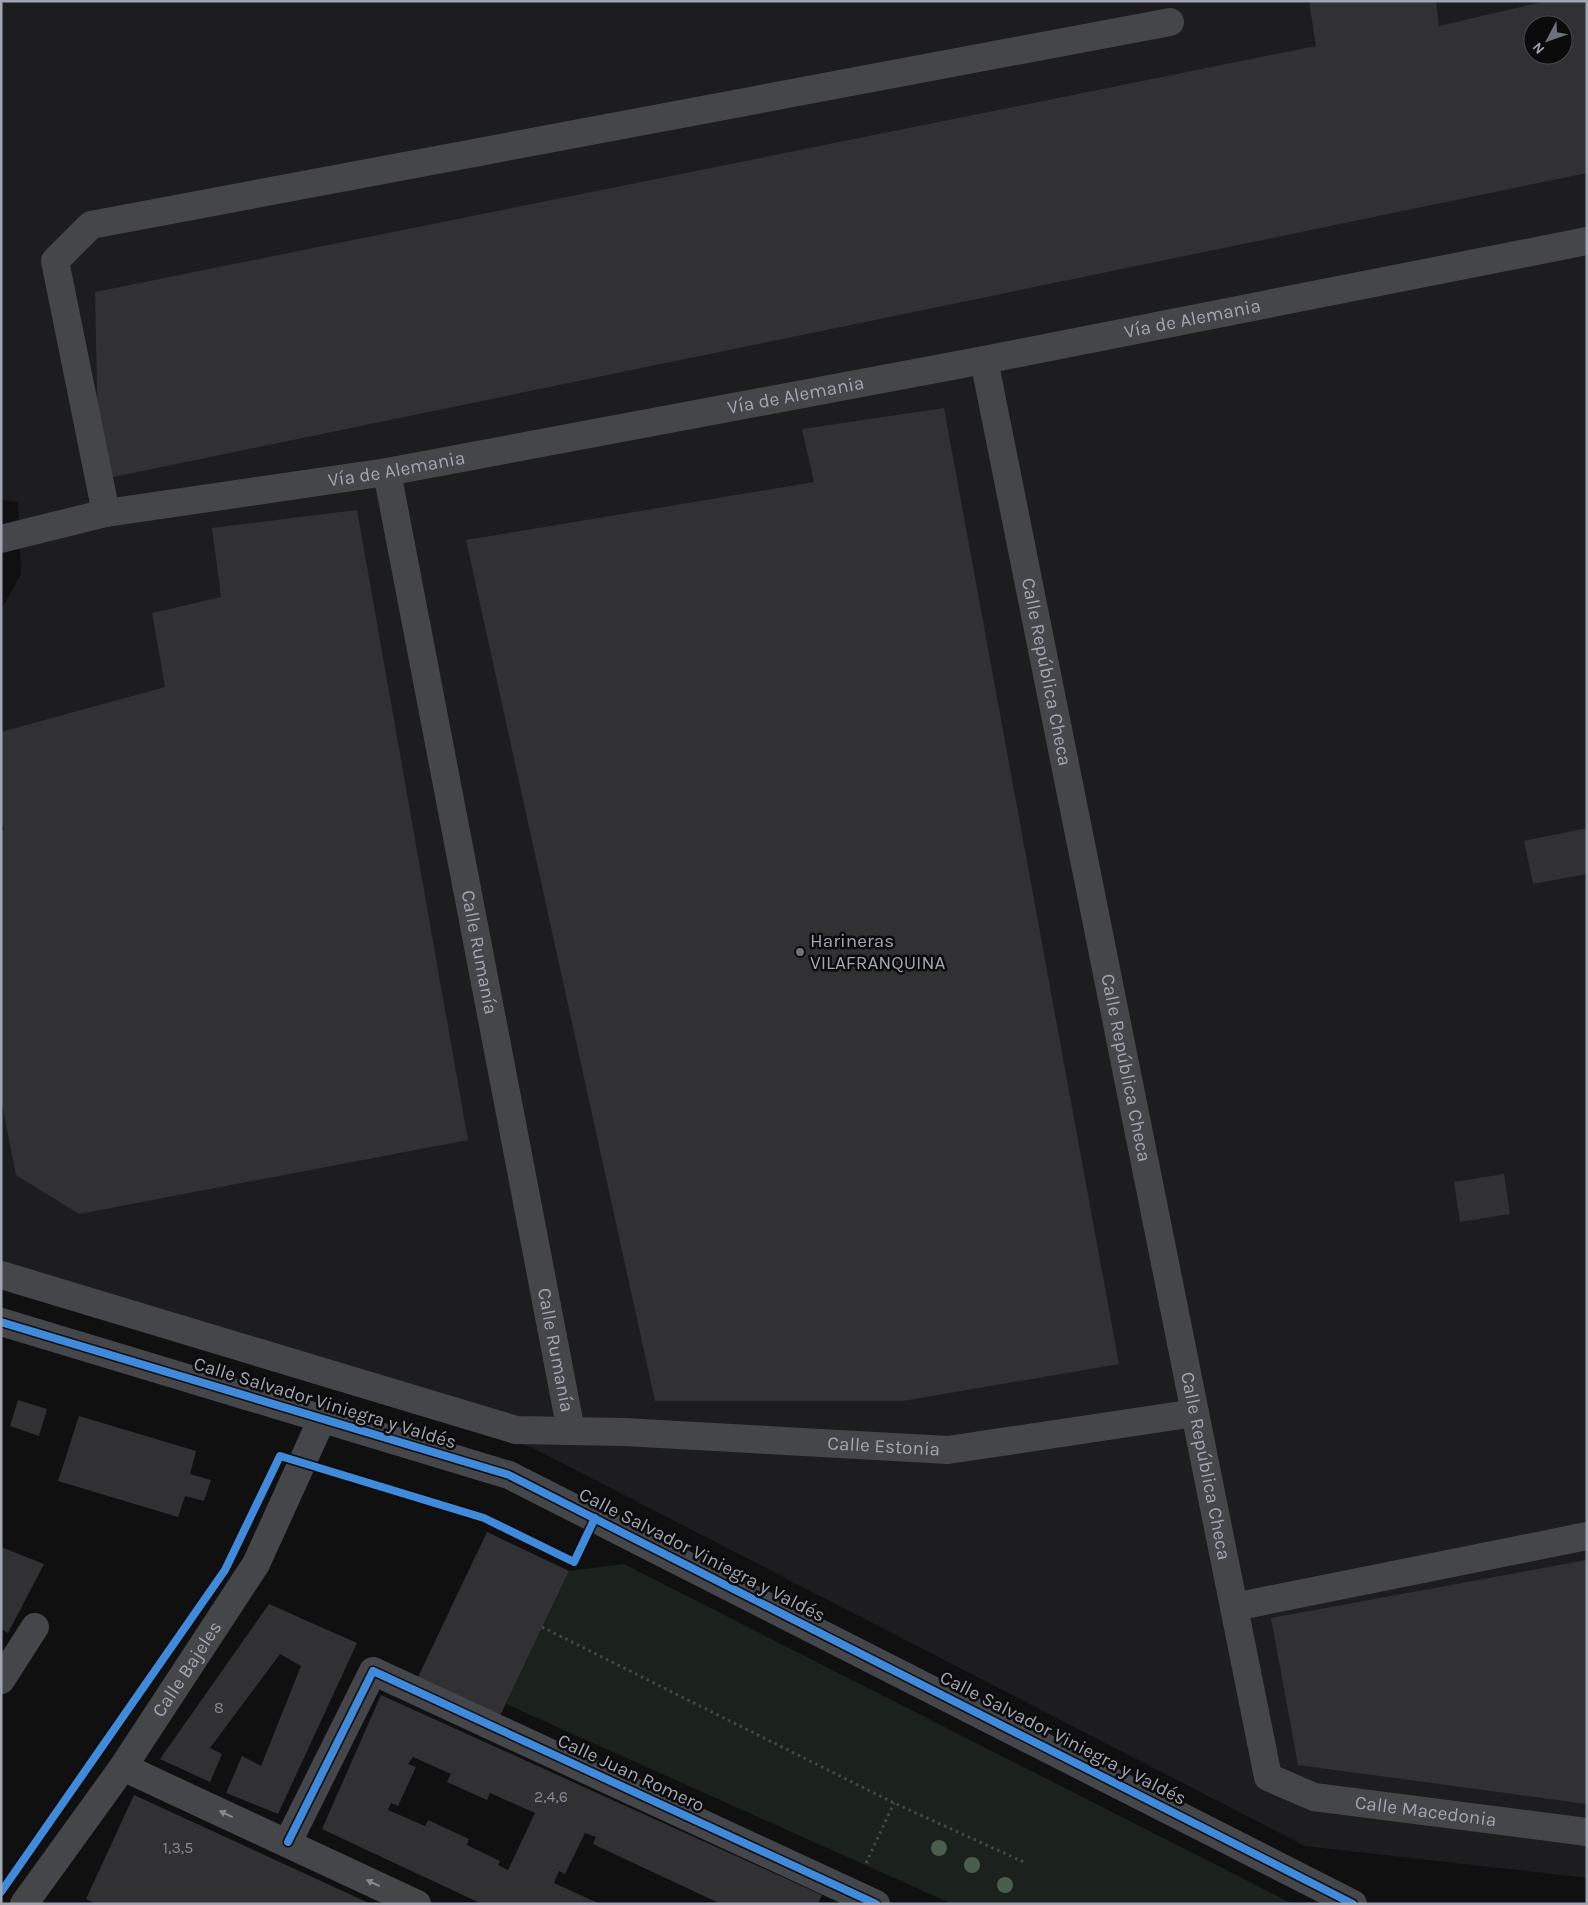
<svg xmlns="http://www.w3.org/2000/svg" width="1588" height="1905" viewBox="0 0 1588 1905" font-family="Karla,sans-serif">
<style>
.built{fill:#1d1d1f;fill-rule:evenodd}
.green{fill:#1b211c}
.building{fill:#313133;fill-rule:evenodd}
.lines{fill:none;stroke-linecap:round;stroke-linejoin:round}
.path{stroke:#46474b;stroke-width:3;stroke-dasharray:2.5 4;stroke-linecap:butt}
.minor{stroke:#454649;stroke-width:28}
.cycleway-casing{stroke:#0b0b0c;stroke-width:11}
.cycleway{stroke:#408adc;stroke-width:8}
.tree{fill:#4a5e4d}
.oneway{fill:#868892}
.poi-dot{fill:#6f717a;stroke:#0b0b0c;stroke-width:2}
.labels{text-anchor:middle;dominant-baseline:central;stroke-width:5;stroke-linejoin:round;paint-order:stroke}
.number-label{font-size:16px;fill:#868892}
.street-label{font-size:19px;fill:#a2a5b2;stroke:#0b0b0c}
.poi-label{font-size:19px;fill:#a2a5b2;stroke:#0b0b0c;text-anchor:start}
</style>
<rect width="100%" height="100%" fill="#101011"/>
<path class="built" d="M1 1H1587V1878L1305 1846 533 1448 1 1266V610L21 574 18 502 1 500ZM1533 25H1563V55H1533Z"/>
<path class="green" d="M624 1564 1293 1904H952L506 1704 569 1571Z"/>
<path class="building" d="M1309 1H1436L1439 26 1546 1H1587V173L99 480 95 292 1316 46ZM1533 25H1563V55H1533Z
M944 408 1119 1364 903 1401H655L466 540 814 482 802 429Z
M357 510 468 1140 79 1214 16 1175 1 1099V831L4 830 1 817V732L165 687 152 613 221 597 212 528Z
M1587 828V874L1533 884 1524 841Z
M1504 1174 1510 1214 1460 1222 1454 1182Z
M18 1400 47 1409 39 1436 10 1426Z
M79 1416 196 1451 190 1474 211 1480 204 1501 185 1496 178 1517 58 1481Z
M487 1532 569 1571 500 1716 418 1677Z
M1 1547 44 1564 8 1633 1 1629Z
M1587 1560V1804L1298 1765 1271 1618Z
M269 1604 357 1643 278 1814 226 1793 242 1756 261 1766 301 1666 280 1654 210 1748 222 1754 210 1782 160 1759Z
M381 1695 822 1895 818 1904H721L593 1844 596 1837 585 1833 565 1874 559 1871 554 1883 600 1904H482L322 1829ZM413 1757 451 1774 447 1782 487 1800 490 1793 535 1813 508 1870 498 1865 500 1861 467 1845 469 1839 428 1820 425 1826 388 1810 391 1803 398 1806 416 1767 408 1764Z
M134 1795 371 1904H97L86 1899Z"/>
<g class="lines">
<path class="path" d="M542 1627 894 1803 1026 1863
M866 1863 894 1803"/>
<g class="minor">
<path id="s1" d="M984 360 1268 1777 1314 1797 1587 1832"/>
<path id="s2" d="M387 472 571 1431"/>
<path d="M106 513 55 261 91 225 1170 22"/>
<path id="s3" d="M1 539 106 513 387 472 984 360 1587 241"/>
<path id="s4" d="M1 1275 516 1430 624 1432 948 1450 1195 1413"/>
<path d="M1 1322 509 1475 1353 1904"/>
<path d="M1234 1607 1587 1536"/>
<path d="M1 1680 35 1627"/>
<path d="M123 1767 417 1904"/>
<path d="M288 1842 373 1671 876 1904"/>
<path id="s5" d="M24 1904 123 1767 256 1564 322 1419"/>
</g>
<g class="cycleway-casing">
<path id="cycleway" d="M1 1322 509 1475 1353 1904
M288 1842 373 1671 876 1904
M1 1892 225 1570 280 1456 484 1518 574 1562 595 1518"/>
</g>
<use href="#cycleway" class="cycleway"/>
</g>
<g class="tree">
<circle cx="939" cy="1848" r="8"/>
<circle cx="972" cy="1865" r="8"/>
<circle cx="1005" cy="1885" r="8"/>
</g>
<defs><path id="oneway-solid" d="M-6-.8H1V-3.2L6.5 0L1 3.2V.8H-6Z" transform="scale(1.25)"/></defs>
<g class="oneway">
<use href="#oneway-solid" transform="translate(226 1814) rotate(-155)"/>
<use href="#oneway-solid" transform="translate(373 1883) rotate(-155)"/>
</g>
<circle class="poi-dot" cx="800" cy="952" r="5"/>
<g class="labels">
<g class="number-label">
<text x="219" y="1707">8</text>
<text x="551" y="1796">2,4,6</text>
<text x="178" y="1847">1,3,5</text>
</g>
<g class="street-label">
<text stroke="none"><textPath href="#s3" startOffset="1212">Vía de Alemania</textPath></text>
<text stroke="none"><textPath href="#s3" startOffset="808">Vía de Alemania</textPath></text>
<text stroke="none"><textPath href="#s3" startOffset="402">Vía de Alemania</textPath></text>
<text stroke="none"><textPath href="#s1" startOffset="318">Calle República Checa</textPath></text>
<text stroke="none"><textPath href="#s2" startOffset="489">Calle Rumanía</textPath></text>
<text stroke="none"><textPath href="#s1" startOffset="722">Calle República Checa</textPath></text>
<text stroke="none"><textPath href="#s2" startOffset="894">Calle Rumanía</textPath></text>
<text transform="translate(325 1403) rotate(17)">Calle Salvador Viniegra y Valdés</text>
<text stroke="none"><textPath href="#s4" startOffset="906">Calle Estonia</textPath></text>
<text stroke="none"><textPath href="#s1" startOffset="1128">Calle República Checa</textPath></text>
<text transform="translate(702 1555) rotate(27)">Calle Salvador Viniegra y Valdés</text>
<text stroke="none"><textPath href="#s5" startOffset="286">Calle Bajeles</textPath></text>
<text transform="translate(1063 1738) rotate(27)">Calle Salvador Viniegra y Valdés</text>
<text transform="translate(631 1773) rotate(25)">Calle Juan Romero</text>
<text stroke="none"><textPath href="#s1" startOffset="1608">Calle Macedonia</textPath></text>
</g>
<g class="poi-label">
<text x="810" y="941">Harineras<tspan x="810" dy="22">VILAFRANQUINA</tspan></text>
</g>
</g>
<rect width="1588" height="1905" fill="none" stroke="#a2a5b2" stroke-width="5"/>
<g transform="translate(1548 40) rotate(229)"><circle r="24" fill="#0b0b0c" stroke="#47494e"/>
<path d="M0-4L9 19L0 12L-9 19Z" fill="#6f717a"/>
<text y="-8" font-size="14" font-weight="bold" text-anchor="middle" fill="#a2a5b2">N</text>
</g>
</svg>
